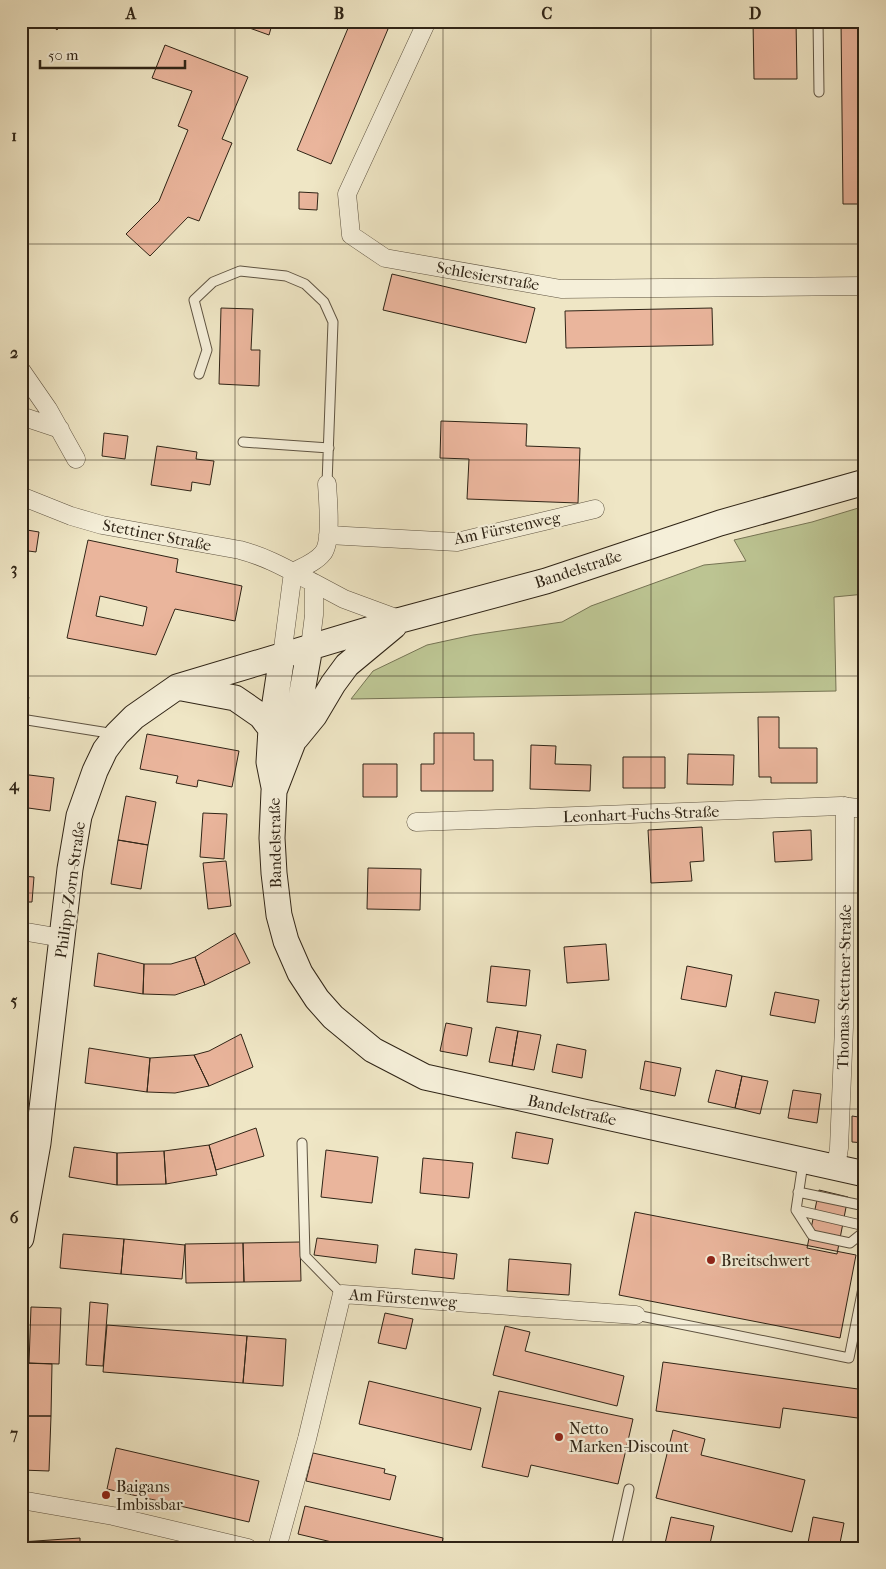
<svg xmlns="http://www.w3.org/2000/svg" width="886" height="1569" viewBox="0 0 886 1569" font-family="'IM FELL French Canon',serif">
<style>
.green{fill:#bcc492;stroke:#767454}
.building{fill:#eab59c;stroke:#2f2416;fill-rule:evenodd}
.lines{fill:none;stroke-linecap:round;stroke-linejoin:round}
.lane-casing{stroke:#5f5442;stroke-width:11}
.street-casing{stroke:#5f5442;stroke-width:19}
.secondary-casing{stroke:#2f2416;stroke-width:27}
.lane{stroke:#f5efd9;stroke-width:9}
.street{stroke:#f5efd9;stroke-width:18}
.secondary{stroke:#f5efd9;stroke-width:25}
.grid{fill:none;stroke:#2f2416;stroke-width:1;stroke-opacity:0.55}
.poi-dot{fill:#8f2418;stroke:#f5efd9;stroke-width:2}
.labels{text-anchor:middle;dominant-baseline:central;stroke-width:4.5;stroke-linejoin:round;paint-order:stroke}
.street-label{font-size:16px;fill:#2f2416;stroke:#f5efd9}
.poi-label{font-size:16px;fill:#2f2416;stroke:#f5efd9;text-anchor:start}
.neatline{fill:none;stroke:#2f2416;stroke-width:2}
.grid-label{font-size:16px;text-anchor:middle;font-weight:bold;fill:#2f2416}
</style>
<rect width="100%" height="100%" fill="#efe6c5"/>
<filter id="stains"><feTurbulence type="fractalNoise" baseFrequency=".004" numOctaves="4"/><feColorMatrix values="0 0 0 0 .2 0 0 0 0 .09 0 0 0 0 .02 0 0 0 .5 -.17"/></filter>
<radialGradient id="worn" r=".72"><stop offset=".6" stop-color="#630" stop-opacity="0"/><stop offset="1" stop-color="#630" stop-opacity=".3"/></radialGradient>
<path class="green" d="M865 506V594L834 597 836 691 351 699 373 671 427 645 473 635 562 622 591 606 704 565 746 561 734 540 812 522Z
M21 696 29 697 26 714 21 718Z"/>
<path class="building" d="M47 21H64L57 30Z
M230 21H273L269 35Z
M351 21H369L388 29 331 164 297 150Z
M753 21H796L797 79H754Z
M841 21H865V204H843Z
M165 45 248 77 222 139 232 143 199 221 188 217 150 256 126 234 159 201 188 130 178 126 192 91 152 78Z
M299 192 318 193 317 210 299 209Z
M392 274 535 308 526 343 383 310Z
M860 306H865V338H862Z
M221 308 253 309 251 350H260L259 386 219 384Z
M712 308 713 345 566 348 565 311Z
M441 421 527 424 526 446 580 448 578 503 467 499 469 459 440 458Z
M21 428 27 430 21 446Z
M104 433 128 436 125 459 102 456Z
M157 446 197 452 196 459 214 461 210 485 192 482 191 491 151 485Z
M21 529 39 532 36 552 21 550Z
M88 540 178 559 176 572 242 586 235 621 175 609 156 655 67 638ZM100 596 147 607 143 626 96 616Z
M758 717H779V748H817V783H771V777H759Z
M434 733H474V760H493V791H421V764H434Z
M147 734 239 751 232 787 198 780 197 787 176 783 178 776 140 769Z
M531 745 556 746 555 764 591 765 590 791 530 789Z
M688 754 734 755 733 785 687 784Z
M623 757H665V788H623Z
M363 764H397V797H363Z
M21 774 54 778 50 811 21 807Z
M126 796 156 802 148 845 118 840Z
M203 813 227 814 224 859 200 857Z
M702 827 704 861 690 862 692 881 651 883 648 830Z
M811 830 812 860 775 862 773 832Z
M118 840 148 845 141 889 111 884Z
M226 861 231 906 208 909 203 863Z
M368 868 421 869 420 910 367 909Z
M21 876 34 877 32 902H21Z
M235 933 250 963 205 985 195 957Z
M606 944 609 980 567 983 564 947Z
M98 953 144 964 143 994 94 986Z
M195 957 205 985 175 995 143 994 144 964H171Z
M491 966 530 970 526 1006 487 1002Z
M687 966 732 975 726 1007 681 999Z
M775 992 819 1000 815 1023 770 1015Z
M446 1023 472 1028 467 1056 440 1051Z
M496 1027 518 1031 512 1066 489 1062Z
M518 1031 541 1035 534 1070 512 1066Z
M241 1034 253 1067 209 1086 194 1055 209 1051Z
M557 1044 586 1050 582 1078 552 1072Z
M89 1048 150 1058 147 1092 85 1083Z
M194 1055 209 1086 175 1093 147 1092 150 1058Z
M645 1061 681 1068 675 1096 640 1089Z
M716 1070 742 1076 735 1108 708 1102Z
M742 1076 768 1081 760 1114 735 1108Z
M793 1090 821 1094 817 1123 788 1118Z
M852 1116 865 1118V1143L852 1142Z
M256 1128 264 1156 216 1170 209 1145Z
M516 1132 553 1139 548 1164 512 1158Z
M209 1145 217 1175 166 1184 164 1151Z
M74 1147 117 1153V1185L69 1177Z
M326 1150 378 1157 372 1203 321 1197Z
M164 1151 166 1184 117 1185V1153Z
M423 1158 473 1163 469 1198 420 1193Z
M819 1190 848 1197 837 1254 807 1248Z
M635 1212 856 1255 840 1338 619 1295Z
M63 1234 124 1239 121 1274 60 1268Z
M317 1238 378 1245 376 1263 314 1255Z
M124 1239 185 1245 182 1279 121 1274Z
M300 1242 301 1281 244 1282 243 1243Z
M243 1243 244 1282 186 1283 185 1244Z
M415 1249 457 1254 454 1279 412 1274Z
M509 1259 571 1264 569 1295 507 1291Z
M90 1302 108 1304 103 1366 86 1365Z
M31 1307 61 1308 59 1364 29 1363Z
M385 1313 413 1319 406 1349 378 1343Z
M107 1325 247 1336 243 1383 103 1372Z
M505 1326 530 1332 525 1351 624 1376 617 1406 493 1375Z
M247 1336 286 1339 283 1386 243 1383Z
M663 1362 865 1390V1419L783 1408 780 1428 656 1411Z
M23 1363 52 1364 51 1416H21Z
M369 1381 481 1408 471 1450 359 1424Z
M499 1391 633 1419 618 1484 531 1465 528 1477 482 1467Z
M21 1416H51L49 1471 21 1470Z
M673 1430 705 1439 701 1455 805 1480 792 1532 656 1498Z
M116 1448 259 1481 249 1522 107 1489Z
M313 1453 385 1469 384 1473 396 1476 390 1500 306 1481Z
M305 1506 443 1538 441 1548H357L298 1534Z
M671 1517 714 1526 709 1548H664Z
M813 1517 844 1523 839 1548H807Z
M80 1538V1548H21V1542Z"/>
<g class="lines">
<g class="lane-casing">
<path id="lane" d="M818 21 819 92
M199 374 207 350 194 300 213 282 240 271 286 276 305 284 324 302 333 322 327 484
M243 442 329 448
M21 719 115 734
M302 1143 305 1256 342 1294
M803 1163 796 1210 865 1226
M798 1192 865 1206
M796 1210 812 1235 850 1243 865 1231
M636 1315 849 1358 865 1278
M616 1548 629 1489"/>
</g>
<g class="street-casing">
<path id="street" d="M427 21 347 194 351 235 385 258 561 289 865 286
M21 370 48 409 76 459
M21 416 60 429
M21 496 71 516 102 525 240 550C267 557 289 570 314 583V615L310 647
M328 535 457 542 595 509
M293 572C303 567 316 562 323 553 332 542 328 499 327 484
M314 583 344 599 401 620
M282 656 293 572
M416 822 841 806 865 809
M21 931 62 938
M836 1167 839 1148 844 1027 845 806
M21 1500 113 1516 248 1548
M277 1548 307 1439 342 1294 636 1315"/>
</g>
<g class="secondary-casing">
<path id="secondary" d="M310 647 293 742 274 791 272 838 274 873 279 915 286 941 300 973 317 999 333 1017 373 1050 425 1077 865 1174
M182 688 235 698 261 716 271 729
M296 738 314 716 333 684 347 665 394 626
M274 787 269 762 271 729 282 656
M21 1238 38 1143 70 869 79 816 95 771 105 750 117 734 134 717 177 687 401 620 546 581 720 523 865 482"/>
</g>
<use href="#lane" class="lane"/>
<use href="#street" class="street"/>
<use href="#secondary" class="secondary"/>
</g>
<path class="grid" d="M235 21V1548M443 21V1548M651 21V1548M21 244H865M21 460H865M21 676H865M21 893H865M21 1109H865M21 1325H865"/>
<g class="poi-dot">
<circle cx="711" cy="1260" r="5"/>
<circle cx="559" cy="1437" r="5"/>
<circle cx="106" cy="1495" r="5"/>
</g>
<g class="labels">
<g class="street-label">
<text transform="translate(488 276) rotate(10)">Schlesierstraße</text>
<text transform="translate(507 528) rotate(-12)">Am Fürstenweg</text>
<text transform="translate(157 535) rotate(11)">Stettiner Straße</text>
<text transform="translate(578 569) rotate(-18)">Bandelstraße</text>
<text transform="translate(641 814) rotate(-2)">Leonhart-Fuchs-Straße</text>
<text transform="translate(275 843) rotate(-91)">Bandelstraße</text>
<text transform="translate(70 890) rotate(-82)">Philipp-Zorn-Straße</text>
<text transform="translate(844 987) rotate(-89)">Thomas-Stettner-Straße</text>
<text transform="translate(572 1110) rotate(13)">Bandelstraße</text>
<text transform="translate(403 1298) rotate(4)">Am Fürstenweg</text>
</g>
<g class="poi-label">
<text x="721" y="1260">Breitschwert</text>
<text x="569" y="1428">Netto<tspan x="569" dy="18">Marken-Discount</tspan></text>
<text x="116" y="1486">Baigans<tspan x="116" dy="18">Imbissbar</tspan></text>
</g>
</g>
<rect width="886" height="1569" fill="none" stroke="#efe6c5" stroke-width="55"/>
<path d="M40 60v8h145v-8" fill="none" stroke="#2f2416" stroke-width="2.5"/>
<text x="48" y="60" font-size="15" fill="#2f2416" stroke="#f5efd9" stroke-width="4" paint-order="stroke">50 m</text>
<rect x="28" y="28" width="830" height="1514" class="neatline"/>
<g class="grid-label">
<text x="131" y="19">A</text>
<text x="339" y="19">B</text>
<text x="547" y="19">C</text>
<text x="755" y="19">D</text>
<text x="14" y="141">1</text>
<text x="14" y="358">2</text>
<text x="14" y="574">3</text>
<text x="14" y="790">4</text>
<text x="14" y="1006">5</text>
<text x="14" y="1223">6</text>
<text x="14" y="1439">7</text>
</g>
<rect width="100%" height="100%" filter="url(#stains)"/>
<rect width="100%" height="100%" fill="url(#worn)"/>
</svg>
